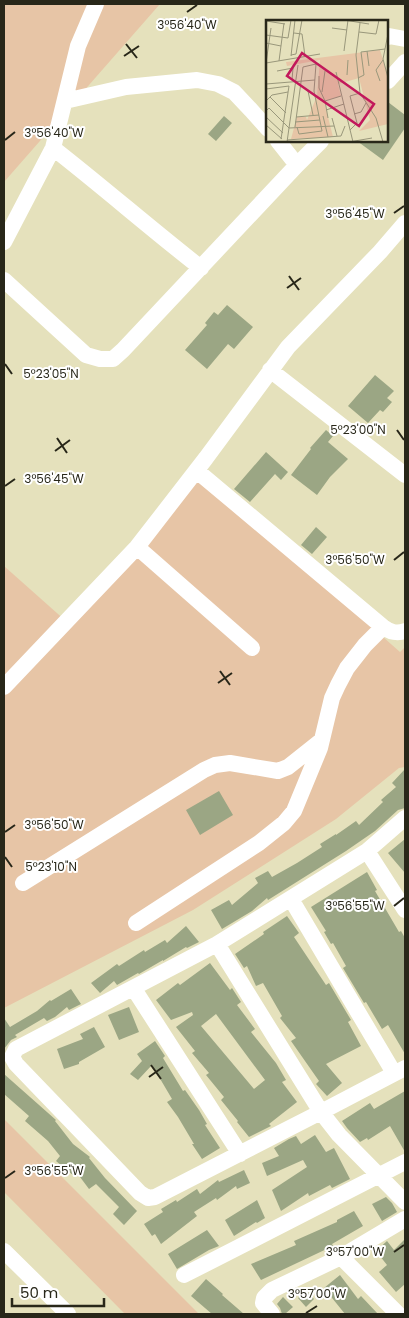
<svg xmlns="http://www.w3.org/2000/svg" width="409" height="1318" viewBox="0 0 409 1318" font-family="Poppins,sans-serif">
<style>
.green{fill:#e7c5a6}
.building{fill:#9ba684;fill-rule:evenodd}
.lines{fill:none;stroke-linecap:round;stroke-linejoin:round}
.minor{stroke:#fff;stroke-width:16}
.ticks{fill:none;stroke:#282719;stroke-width:2}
.inset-road{fill:none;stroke:#99977b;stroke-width:1}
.view{fill:#c2185b;fill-opacity:0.15;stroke:#c2185b;stroke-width:2.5}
.inset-edge{fill:none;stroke:#282719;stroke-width:2.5}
.ticks-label{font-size:12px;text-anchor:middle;fill:#282719;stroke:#fff;stroke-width:4;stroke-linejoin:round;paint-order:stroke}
</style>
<rect width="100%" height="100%" fill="#e5e1bc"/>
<path class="green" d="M4 4H160L4 182Z
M197 473 400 652 405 647V767L399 768 336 819 193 910 4 1008V566L67 622Z
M4 1119 199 1314H125L4 1192Z"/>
<path class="building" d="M388 102 405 115V128L383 160 357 141H388Z
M224 116 232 123 216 141 208 134Z
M227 305 253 327 234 349 228 344 207 369 185 350 207 325 205 323 214 312 218 315Z
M375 375 394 391 387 398 392 402 383 412 380 410 368 423 348 406Z
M326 430 333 436 328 442 348 459 330 477 317 495 291 475 311 449 310 448Z
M266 452 288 472 281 480 275 474 250 502 234 489Z
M316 527 327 537 312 554 301 545Z
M405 769V808L398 810 375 831 346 851 268 900 267 898 252 911 222 929 211 910 229 900 232 905 258 883 255 878 268 871 272 877 297 863 322 847 320 844 336 834V835L356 821 359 825 383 802 381 800 396 787 392 783Z
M219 791 233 815 200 835 186 810Z
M405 839V873L388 853Z
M367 872 377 890 375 891 399 932 401 931 405 938V1054L388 1025 382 1029 366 1002 364 1003 343 968 346 966 333 943 331 944 324 932 326 931 311 907Z
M287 916 299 933 294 937 326 985 329 983 351 1020 348 1022 361 1046 326 1064 342 1083 327 1096 316 1084 319 1081 291 1041 296 1038 280 1018 282 1016 263 983 256 986 247 966 244 968 235 954 264 934 263 932Z
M186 926 199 942 187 948 186 947 163 961V960L139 974 138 973 117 985 114 981 100 993 91 983 117 964 119 966 144 950 145 952 165 940 167 943Z
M210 963 230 990 232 988 241 1002 237 1005 255 1029 251 1032 276 1063 286 1080 282 1082 297 1102 269 1124 271 1126 249 1137 237 1122 238 1121 221 1100 224 1097 206 1075 209 1073 192 1053 195 1051 176 1027 193 1015 192 1012 171 1020 156 1000 178 983 180 985ZM216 1014 265 1080 254 1089 201 1026Z
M71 989 81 1004 69 1010 67 1007 55 1017 47 1021 44 1018 15 1035 17 1037 11 1040 4 1049V1018L10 1027 37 1011 50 1000 51 1001Z
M129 1007 139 1032 119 1040 108 1015Z
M94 1027 105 1047 79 1062V1064L64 1069 57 1049 83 1039 80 1034Z
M155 1041 165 1056 163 1058 183 1091 185 1090 199 1110 207 1124 205 1125 220 1148 202 1159 192 1144H194L178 1117 167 1102 172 1099 152 1065 138 1080 130 1074 142 1061 137 1054Z
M4 1074 56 1120 55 1121 73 1144 90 1157 89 1158 105 1178 137 1211 124 1225 113 1214 119 1207 96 1184 89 1189 77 1173 74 1176 56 1161 60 1156 48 1141 25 1121 29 1116 4 1094Z
M405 1091V1152L390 1126 368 1140 367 1138 360 1142 347 1128 342 1121 370 1103 374 1109Z
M315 1135 326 1152 334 1148 350 1179 332 1188 330 1185 309 1196 308 1193 281 1211 272 1190 307 1167 303 1160 267 1176 262 1163 279 1156 274 1148 289 1139 296 1136 301 1144Z
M244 1170 250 1183 237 1189 236 1186 217 1200 216 1198 194 1212 197 1216 161 1244 155 1234 152 1236 144 1224 163 1212 161 1209 176 1200 177 1202 197 1189 200 1194 218 1180 219 1182Z
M386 1197 392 1203 397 1212 382 1221 372 1204Z
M257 1200 265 1218 257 1223 256 1222 234 1236 225 1220Z
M354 1211 363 1226 332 1244 333 1246 261 1280 251 1264 296 1245 294 1241 337 1222V1220Z
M207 1230 219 1246 209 1250 177 1269 168 1254Z
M405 1239V1284L396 1292 379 1272 387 1265 376 1251 387 1241 394 1250Z
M340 1275 358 1299 361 1296 378 1314H345L324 1288Z
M206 1279 223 1294 222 1295 244 1314H212L191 1296Z
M307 1291 314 1299 306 1307 298 1298Z
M283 1297 293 1307 285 1314H282L280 1308 277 1304Z"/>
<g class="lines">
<path class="minor" d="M388 37 389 36 405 39
M388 81 405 62
M65 101 126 87 197 80 218 84 234 92 251 110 268 129
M278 141 297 165
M53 148C103 187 151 229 201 268
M4 242 53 148 78 46 96 4
M4 280 86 355 100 359H113L123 350 297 165 321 141
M270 370 405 475
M197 471 383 627C390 632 396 634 405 631
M137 547 252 648
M4 687 137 547 206 458 288 347 380 252 405 223
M405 818 367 851 217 944 16 1049 12 1057 16 1064 140 1193 148 1198 155 1197 321 1112 405 1068
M367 851 405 910
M23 883 204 770 215 765 230 763 278 771 288 767 322 740
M291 899 394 1073
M136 923 259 843 284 823 294 811 320 748 332 698 338 685 347 668 365 645 383 627
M217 944 321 1112 339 1135 405 1202
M134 989 240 1154
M4 1251 68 1314
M341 1257 398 1314
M184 1275 405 1162
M272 1314 263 1303 264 1298 272 1290 341 1257 405 1219"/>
</g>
<path class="ticks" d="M187 12 197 5M126 44 137 58M124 56 139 46M5 140 15 132M394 213 404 206M289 276 299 290M287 288 301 278M5 364 12 374M397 430 404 440M57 438 67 453M55 451 70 440M5 486 15 479M394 560 404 552M220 671 230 685M218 683 232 673M5 832 15 825M5 857 12 867M394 906 404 898M151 1065 161 1079M149 1077 163 1067M5 1178 15 1171M394 1252 404 1245M306 1313 317 1306"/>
<g transform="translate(266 20)">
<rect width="122" height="122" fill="#e5e1bc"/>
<path d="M114 30 122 55V104L93 111 104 100 93 58 72 64 75 76 58 81 67 117 25 119 31 97H40L41 100 51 76 54 40 21 46 20 42Z" fill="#e7c5a6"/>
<path class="inset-road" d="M78 0 103 4M0 1 19 4M94 3 90 35 94 73 110 98 117 122M66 8 81 10M93 12 110 14 113 0M28 13 36 14 39 36M122 14 117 39 122 58M0 15 22 18 25 0M0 23 15 26M78 31 82 0M101 31 103 46M95 32 119 29M25 35 30 34 36 0M25 36 29 0M13 41 18 3M0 43 54 34M0 43 5 8M11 51 27 48 26 60M70 52 87 122M81 55 82 40M53 56V68L59 81M92 58 98 55 95 32M114 61 110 50 117 40M0 64 49 60M0 69 23 66 15 119M42 71 47 95M56 72 59 51M4 77 20 93M0 81 6 75 22 72M60 90 78 84M0 91 3 88 23 108 68 106M88 94 95 92 100 83M57 96 62 117M0 97 17 113M30 97 53 95M62 98 59 81 75 76M66 98 71 116M29 102 54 100M0 105 16 119M29 107 37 47 50 44 48 71 56 111 33 114 31 107M84 110 91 103 84 76 94 73M21 120 75 116 79 106M21 122 32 45M83 122 106 118"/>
<path class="view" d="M36 33 108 84 93 106 21 56Z"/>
<rect width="122" height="122" class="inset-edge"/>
</g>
<g class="ticks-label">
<text x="187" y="29">3°56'40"W</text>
<text x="54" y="137">3°56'40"W</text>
<text x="355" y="218">3°56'45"W</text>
<text x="51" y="378">5°23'05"N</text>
<text x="358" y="434">5°23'00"N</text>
<text x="54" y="483">3°56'45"W</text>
<text x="355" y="564">3°56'50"W</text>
<text x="54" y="829">3°56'50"W</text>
<text x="51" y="871">5°23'10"N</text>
<text x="355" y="910">3°56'55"W</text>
<text x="54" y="1175">3°56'55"W</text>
<text x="355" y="1256">3°57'00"W</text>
<text x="317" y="1298">3°57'00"W</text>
</g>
<rect width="409" height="1318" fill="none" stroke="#282719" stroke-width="10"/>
<path d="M12 1298v8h92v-8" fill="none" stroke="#282719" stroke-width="2.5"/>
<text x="20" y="1298" font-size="15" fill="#282719" stroke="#ffffff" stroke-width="4" paint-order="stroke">50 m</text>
</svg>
